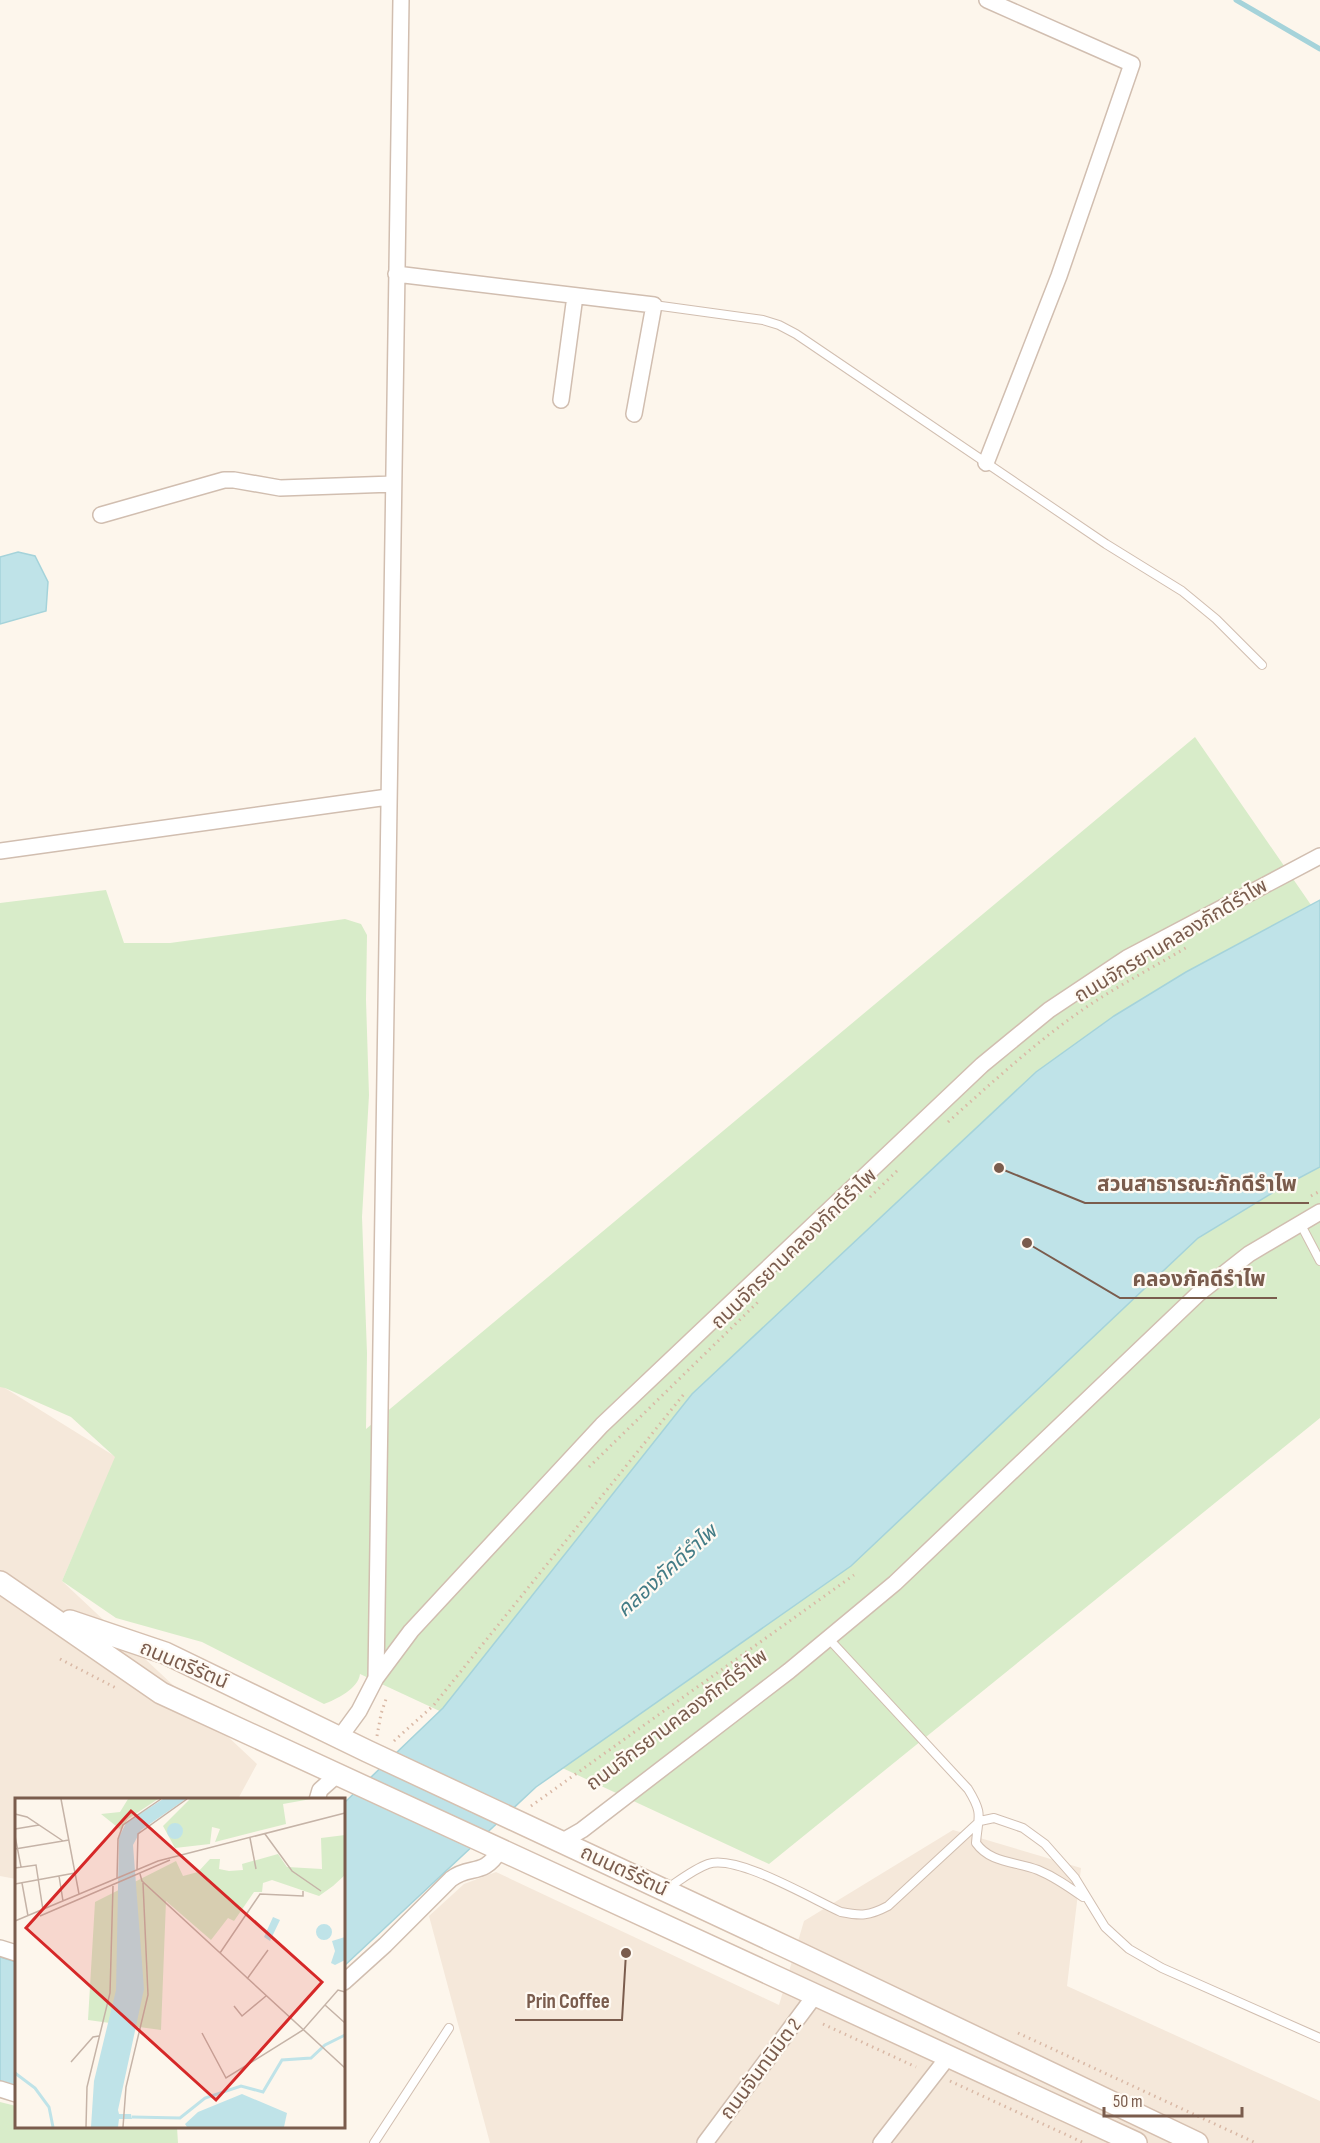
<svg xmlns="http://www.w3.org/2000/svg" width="1320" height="2143" viewBox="0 0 1320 2143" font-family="'Sofia Sans Condensed','Noto Sans Thai',sans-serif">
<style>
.residential{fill:#f5e8da}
.green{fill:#d8ecc9}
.water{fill:#bfe3e8;stroke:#a5d3da;stroke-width:1.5}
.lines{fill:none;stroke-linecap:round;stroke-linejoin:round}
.stream{stroke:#a5d3da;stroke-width:5}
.service-casing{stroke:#d1beb0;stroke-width:10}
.minor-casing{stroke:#d1beb0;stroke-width:18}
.secondary-casing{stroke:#d6c0b0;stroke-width:24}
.path{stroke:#d9b8a5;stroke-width:3;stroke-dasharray:1.5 4.5;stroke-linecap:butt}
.service{stroke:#fff;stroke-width:8}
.minor{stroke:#fff;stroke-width:15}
.secondary{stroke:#fff;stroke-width:21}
.labels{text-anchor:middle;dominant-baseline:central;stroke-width:4.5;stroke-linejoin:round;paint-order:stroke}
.street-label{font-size:20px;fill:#7a5c4d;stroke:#fffaf3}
.water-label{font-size:21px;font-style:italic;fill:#437c86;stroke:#fffaf3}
.inset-river{fill:none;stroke:#bfe3e8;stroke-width:3}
.inset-road{fill:none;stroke:#c5b3a7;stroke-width:1.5}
.view{fill:#d62828;fill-opacity:0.15;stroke:#d62828;stroke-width:3}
.inset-edge{fill:none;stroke:#7a5c4d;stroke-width:3}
.leader{fill:none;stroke:#7a5c4d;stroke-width:2}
.callout-dot{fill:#7a5c4d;stroke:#fffaf3;stroke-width:2}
.callout-label{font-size:21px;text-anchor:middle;font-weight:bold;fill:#7a5c4d;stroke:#fffaf3;stroke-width:4.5;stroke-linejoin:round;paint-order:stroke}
</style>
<rect width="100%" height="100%" fill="#fdf6ec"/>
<path class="residential" d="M0 1385 116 1457 62 1581 257 1764 238 1799 16 1800V1879L0 1876Z
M953 1830 1081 1868 1067 1986 1320 2101V2143H490L429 1916 464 1884 496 1872 779 2005 804 1921Z"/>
<path class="green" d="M1195 737 1320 918V1418L769 1864 360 1674C358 1689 337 1699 324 1704L202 1642 116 1618 62 1581 115 1457 71 1417 5 1388 0 1387V903L106 890 124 943H170L345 919 361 924 367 935 366 1000 369 1095 362 1217 367 1353 366 1429Z
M0 2102 16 2106V2126L177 2127 178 2143H0Z"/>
<path class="water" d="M18 552 35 556 48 582 46 611 0 624V557Z
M1320 900V1167L1282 1187 1198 1238 851 1566 536 1787 344 1966V1803L443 1708 692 1394 1036 1072 1114 1016 1186 972Z
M0 1957 16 1962V2089L0 2084Z"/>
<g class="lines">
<path class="stream" d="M1236 0 1320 49"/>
<g class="service-casing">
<path id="service" d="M654 305 763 320 779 325 796 334 1106 544 1182 591 1216 619 1262 665
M1300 1223 1320 1261
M828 1638 968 1789C984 1815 978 1816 976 1843 991 1864 1016 1861 1038 1870 1055 1877 1069 1887 1083 1897
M668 1888C680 1880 694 1869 708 1864 737 1854 812 1899 841 1912 861 1916 869 1916 888 1906L980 1821 994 1818 1023 1828 1045 1844 1075 1878 1105 1927 1129 1949 1162 1968 1320 2038
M374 2143 449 2028"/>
</g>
<g class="minor-casing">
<path id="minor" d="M396 274 654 305 634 414
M561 400 575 296
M986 463 1059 276 1132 64 987 0
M101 515 224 480H234L280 488 393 484
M0 851 388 797
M376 1678 411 1631 602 1425 982 1065 1049 1010 1127 958 1320 856
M340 1737 359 1711 376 1678 401 0
M317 1800 320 1790 337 1775
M561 1842 582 1830 789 1671 895 1583 1198 1294 1249 1254 1320 1212
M0 1948 16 1953
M344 1982 385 1945 451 1879C470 1864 483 1878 500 1850
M0 2089 16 2094
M705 2143 816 1994
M881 2143 948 2057"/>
</g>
<g class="secondary-casing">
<path id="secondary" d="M0 1582 161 1693 1136 2143
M70 1621 165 1653 367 1751 803 1955 1197 2143"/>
</g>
<path class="path" d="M948 1122C995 1080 1041 1037 1094 1002 1125 982 1157 965 1189 946
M1311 1196 1320 1191
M870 1197 900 1168
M589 1467 758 1302
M60 1659 116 1688
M377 1736 381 1714 387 1696
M394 1741 433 1706 684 1394
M531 1806 854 1575
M823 2024 916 2067
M1018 2033 1256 2143
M950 2081 1082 2142"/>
<use href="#service" class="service"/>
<use href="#minor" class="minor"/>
<use href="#secondary" class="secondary"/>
</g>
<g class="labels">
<g class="street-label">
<text transform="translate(1171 941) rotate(-31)">ถนนจักรยานคลองภักดีรำไพ</text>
<text transform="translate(794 1249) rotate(-44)">ถนนจักรยานคลองภักดีรำไพ</text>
<text transform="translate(184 1665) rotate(23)">ถนนตรีรัตน์</text>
<text transform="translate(677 1720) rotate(-37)">ถนนจักรยานคลองภักดีรำไพ</text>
<text transform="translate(624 1871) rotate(25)">ถนนตรีรัตน์</text>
<text transform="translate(761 2069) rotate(-53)">ถนนจันทนิมิต 2</text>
</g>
<g class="water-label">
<text transform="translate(667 1571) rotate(-42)">คลองภัคดีรำไพ</text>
</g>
</g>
<g transform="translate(15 1798)">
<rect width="330" height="330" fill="#fdf6ec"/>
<path d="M113 1H143L113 21 106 32 86 16 105 14ZM175 1H296L268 6 271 26 200 44 205 31 197 29 195 46 160 50 148 28ZM330 37V77L318 88 304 98 257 82 248 85 247 94H239L219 123 213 120 196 142 151 103 146 232 73 222 80 104 161 63 168 78 183 74 195 61H205L204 71 214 73 228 72 227 66 263 56 272 69 307 71 306 40Z" fill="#d8ecc9"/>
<path d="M148 1H171L126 32 118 47 129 191 103 312 104 316H116L117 321H104L103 329H76L79 283 101 192 104 39 111 25ZM152 33a8 8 0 1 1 16 0a8 8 0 1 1-16 0ZM258 119 265 122 255 143 249 139ZM301 134a8 8 0 1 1 16 0a8 8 0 1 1-16 0ZM330 139V162L320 167 316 165 320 153 317 143ZM227 296 272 315 269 329H172L170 326 183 314Z" fill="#bfe3e8"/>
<path class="inset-river" d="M0 275 20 290 34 309 38 329M117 319 165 320 190 300 226 288 248 294 267 262 296 260 310 247 330 237"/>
<path class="inset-road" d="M46 1 64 96M0 16 12 19 48 43M0 31 24 27M250 36 277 73 306 93M0 38 6 69M235 40 241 71M0 51 54 42M0 70 21 67 28 112M122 72 123 36 172 1M125 76 127 83 330 270M44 78 48 103M102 80 103 41 108 27 146 1M7 85 13 118M0 86 60 75M25 118 155 62M0 123 143 63 330 15M205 155 245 96 288 98V93M232 181 253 152M310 207 330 225M219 208 227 218 251 198M187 235 211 280 288 232 323 192 330 194M56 264 78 239 84 238M71 329 72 289 95 195 98 88M108 329 111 289 133 197 128 85"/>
<path class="view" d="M116 13 307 184 201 302 11 130Z"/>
<rect width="330" height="330" class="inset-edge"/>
</g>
<path class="leader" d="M999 1168L1085 1203H1309M1027 1243L1120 1298H1277M626 1953L622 2020H515"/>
<g class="callout-dot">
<circle cx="999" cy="1168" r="6"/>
<circle cx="1027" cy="1243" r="6"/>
<circle cx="626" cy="1953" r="6"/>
</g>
<g class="callout-label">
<text x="1197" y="1191">สวนสาธารณะภักดีรำไพ</text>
<text x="1199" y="1286">คลองภัคดีรำไพ</text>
<text x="568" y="2008">Prin Coffee</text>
</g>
<path d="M1104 2107v9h138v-9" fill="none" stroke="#7a5c4d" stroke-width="3"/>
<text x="1113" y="2107" font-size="18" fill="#7a5c4d" stroke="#fffaf3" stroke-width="4.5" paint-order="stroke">50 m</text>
</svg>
